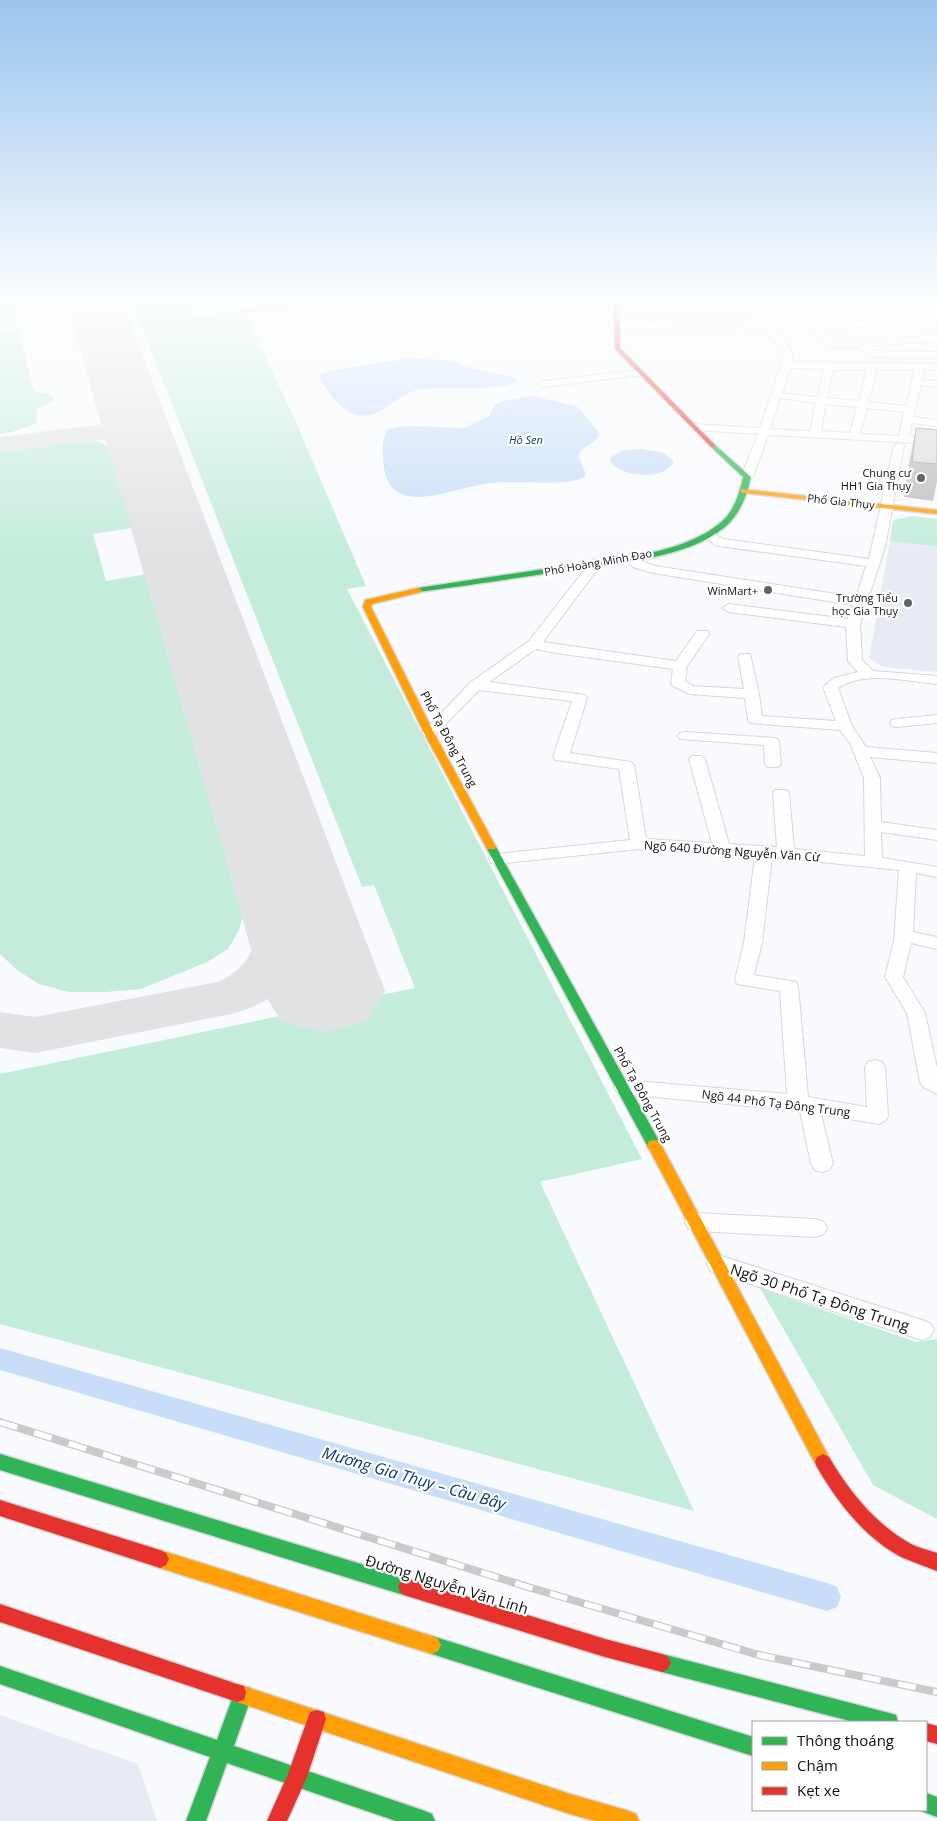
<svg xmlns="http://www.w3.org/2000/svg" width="937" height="1821" viewBox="0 0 937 1821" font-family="'Open Sans',sans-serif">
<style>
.built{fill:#e8ebf3}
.green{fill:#c4ecdb}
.water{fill:#c8ddf8}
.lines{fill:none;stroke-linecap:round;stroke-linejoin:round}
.canal{fill:#c8ddf8;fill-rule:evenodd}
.taxiway{fill:#e1e2e4;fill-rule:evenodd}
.runway{fill:#e1e2e4;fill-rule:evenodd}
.street-casing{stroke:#d6d7d9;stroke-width:2}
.fast-casing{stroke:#d6d7d9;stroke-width:3}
.slow-casing{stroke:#d6d7d9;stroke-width:3}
.jam-casing{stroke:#d6d7d9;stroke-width:3}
.street{fill:#fefeff;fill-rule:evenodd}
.fast{fill:#30b455;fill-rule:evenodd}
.slow{fill:#ff9f0a;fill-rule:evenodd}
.jam{fill:#e5322d;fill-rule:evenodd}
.rail-casing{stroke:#cacacb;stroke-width:8}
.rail{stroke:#fff;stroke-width:5.5;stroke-dasharray:18;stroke-linecap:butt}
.wall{fill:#bbbdbf}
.building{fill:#dadcde;stroke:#999a9b}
.poi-dot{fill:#616364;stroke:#fff;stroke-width:2}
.labels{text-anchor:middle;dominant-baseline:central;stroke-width:4.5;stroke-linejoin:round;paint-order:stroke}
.far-water-label{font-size:11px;font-style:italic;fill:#0b386e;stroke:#fff}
.far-poi-label{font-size:11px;fill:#101112;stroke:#fff;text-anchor:end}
.far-street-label{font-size:11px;fill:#101112;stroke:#fff}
.street-label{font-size:12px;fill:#101112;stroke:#fff}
.near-street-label{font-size:15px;fill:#101112;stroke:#fff}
.near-water-label{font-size:16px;font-style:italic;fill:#0b386e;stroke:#fff}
</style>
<rect width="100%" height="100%" fill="#f8fafd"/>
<path class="built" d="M624 304H874L876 306 741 319 747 325 625 323Z
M890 541 937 547V672L883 667 869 658Z
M0 1715 138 1764 157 1821H0Z"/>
<path class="green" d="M0 304H15L18 326 0 327Z
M131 304H200L203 310 137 318Z
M233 314 246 316 295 420 366 586 347 589 642 1159 540 1182 694 1511 0 1324V1074L415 988 374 885 362 887 139 320Z
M18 329 34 392 49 394 53 397V401L36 410 37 423 12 432 0 434V330Z
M87 440C98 441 104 442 112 451L132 528 93 534 106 581 147 574 244 913 238 932 228 949 207 962 141 989 106 992H69L39 984 17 970 0 954V450Z
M912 516 937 519V547L890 541 893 520Z
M760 1288 916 1342 937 1339V1519L873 1485Z"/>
<path class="water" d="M411 358 452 361 466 367 512 377 518 381C499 392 444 385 418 390 393 395 386 419 356 415 343 412 326 390 319 378L321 374 330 371Z
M532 396 576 406 580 409 600 434C596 444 582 445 578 456L586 474C579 487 531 481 516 482 502 482 488 483 474 486 444 492 392 515 384 468 382 457 382 440 387 430L398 427 413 426 465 428 489 416 495 405 503 401Z
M641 449 661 452 672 459 673 463C663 481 620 477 610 461L611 457 622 451Z"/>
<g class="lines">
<path class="canal" d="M0 1348 827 1583 837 1587 841 1597 837 1607 827 1611 0 1370Z"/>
<path class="taxiway" d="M136 420 146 422 150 428 146 434 0 453V437Z
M289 873 305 877 312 887C306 925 301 971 270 997 259 1006 244 1010 231 1014L35 1053 0 1048V1012L35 1017 218 982C273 956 247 916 273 877Z"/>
<path class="runway" d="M67 304H123L385 991 367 1021 324 1033 281 1021 263 991Z"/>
<g class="street-casing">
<path id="street" d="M696 304H706L715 312 708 314Z
M937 315V321L821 330 836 343 937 335V341L868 346 874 351 937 352V358L872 357 858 347 831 348 811 331H776C784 340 795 350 791 362L937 364V370H924L922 380 937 381V387L921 385 913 417 937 420V426L912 423 909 436 937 438V444L768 435 753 477 747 480 741 477 758 434 695 430 690 427 695 424 760 428 783 358 781 349 766 331 617 328 613 325 617 322 801 326ZM790 368 824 369 818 397 782 393ZM833 370H867L859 401 827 398ZM877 370H915L906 406 868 402ZM780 398 816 403 810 431 770 429ZM826 404 857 407 850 433 821 431ZM867 408 904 412 899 436 860 434Z
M640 370 645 373 643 375 542 387 537 384 542 381Z
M899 443 904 446 885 547 860 624 862 660 873 671 937 676V684C907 681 864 670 838 688L852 726 866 747 937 753V763L870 757 880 778 881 822 937 830V840L881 832 882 858 937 867V877L916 873 913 932 937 937V949L911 943 903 977 925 1013 937 1068V1094L923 1087 920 1082 907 1013 885 977 894 941 899 870 772 857 762 943 754 975 796 982 798 986 808 1097 867 1107 865 1067 868 1062 875 1060 882 1062 885 1067 888 1116 885 1121 878 1124 821 1114 833 1164 829 1170 822 1172 815 1170 811 1164 800 1111 624 1094 617 1092 614 1087 617 1082 624 1080 787 1094 780 991 737 984 735 980 744 943 755 856 639 849 497 864 491 863 489 859 491 855 497 854 630 840 619 769 556 760 553 757 572 701 479 690 434 736H424L422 733 471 682 529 641 592 560 596 559 602 563 543 642 676 661 697 631H707L709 634 687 666 685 681 693 686 744 689 738 657 740 654H750L759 694 762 716 836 721 823 687 834 678 858 672 848 661 846 627 729 612 722 608 729 604 848 619 853 605 653 573 633 567 624 558 630 554 641 561 655 566 856 597 866 566 719 546 715 545 703 534 709 530 723 539 869 559 894 446ZM536 649 556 653 673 669 671 683 673 686 690 694 745 698 748 720 750 723 840 730 850 743 864 778 865 856 794 849 789 793 787 790H775L773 793 777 847 729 844 705 759 702 756H692L689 759 712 843 646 839 634 765 631 762 570 753 587 698 585 695 489 682Z
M937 715V723L897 727 892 726 890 723 892 720 897 719Z
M685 732 776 738 779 741 781 764 778 767H768L765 764 764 745 680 739 678 736 680 733Z
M696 1213 816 1219 824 1222 827 1228 824 1234 816 1237 696 1231 688 1228 685 1222 688 1216Z
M718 1255 922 1320 930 1323 934 1330 930 1337 922 1340 710 1271 707 1264 710 1257Z"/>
</g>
<g class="fast-casing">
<path id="fast" d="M711 445H715L751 477C747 496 740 514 725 527 687 558 623 562 576 569 524 577 471 585 418 592L414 590 418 588C471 580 524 572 577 564 624 557 680 554 719 524 734 512 739 495 743 477L711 447Z
M491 844 496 847 659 1141 661 1145 659 1149 654 1150 649 1149 486 847Z
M0 1454 407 1578 413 1581 416 1587 413 1593 407 1596 0 1470Z
M432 1636 753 1737V1756L432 1654 426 1651 423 1645 426 1639Z
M662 1654 889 1713 896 1715 898 1722H854L662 1672 656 1669 653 1663 656 1657Z
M0 1666 217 1740 236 1688 243 1686 250 1688 252 1695 234 1746 425 1811 432 1814 435 1821H396L227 1763 206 1821H186L210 1757 0 1684Z
M926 1793 937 1797V1817L919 1810H926Z"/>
</g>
<g class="slow-casing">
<path id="slow" d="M294 304H318L243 312 240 310Z
M741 489 937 510V514L744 493H741Z
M418 588 422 590 421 592 372 604 371 607 434 733 496 847 495 849H487L486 847 424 733 363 607 365 600Z
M654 1140 659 1141 829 1457 831 1462 829 1467 823 1470 817 1467 647 1145 649 1141Z
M160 1550 432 1636 438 1639 441 1645 438 1651 432 1654 160 1568 154 1565 151 1559 154 1553Z
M237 1684 570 1794 629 1811 636 1814 639 1821H595L570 1814 237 1702 230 1700 228 1693 230 1686Z"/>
</g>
<g class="jam-casing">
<path id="jam" d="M614 304H620V348L715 445V447H711L615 349Z
M823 1454 829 1457C849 1491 875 1524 911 1544 919 1548 929 1550 937 1553V1571C925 1566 912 1562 901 1557 864 1537 838 1503 817 1467L815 1462 817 1457Z
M0 1500 160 1550 166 1553 169 1559 166 1565 160 1568 0 1516Z
M407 1578 605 1639 662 1654 668 1657 671 1663 668 1669 662 1672 605 1657 407 1596 401 1593 398 1587 401 1581Z
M0 1604 237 1684 244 1686 246 1693 244 1700 237 1702 0 1622Z
M317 1710 324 1712 326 1719 307 1777 287 1821H267L288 1774 310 1712Z
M926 1723 937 1726V1744L926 1741Z"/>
</g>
<use href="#street" class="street"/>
<use href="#fast" class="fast"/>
<use href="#slow" class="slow"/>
<use href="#jam" class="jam"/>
<g class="rail-casing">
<path id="rail" d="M0 1422 528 1587 759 1655 937 1692"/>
</g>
<use href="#rail" class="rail"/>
</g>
<path class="wall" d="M916 428 937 430V482L933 501 904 497 909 463Z"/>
<path class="building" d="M916 428 937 430V464L912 462Z"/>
<linearGradient id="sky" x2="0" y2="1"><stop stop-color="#9bc4ee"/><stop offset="0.54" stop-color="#fcfdfe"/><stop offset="1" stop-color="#fcfdfe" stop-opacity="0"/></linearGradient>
<rect width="937" height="559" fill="url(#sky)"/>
<g class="poi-dot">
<circle cx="921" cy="478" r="5"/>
<circle cx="768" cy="590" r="5"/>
<circle cx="908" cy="603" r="5"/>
</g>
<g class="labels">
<g class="far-water-label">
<text x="526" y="439">Hồ Sen</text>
</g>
<g class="far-poi-label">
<text x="911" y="472">Chung cư<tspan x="911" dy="13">HH1 Gia Thụy</tspan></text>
<text x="758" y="590">WinMart+</text>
<text x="898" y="597">Trường Tiểu<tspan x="898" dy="13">học Gia Thụy</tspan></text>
</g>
<g class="far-street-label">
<text transform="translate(841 501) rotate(6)">Phố Gia Thụy</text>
<text transform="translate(598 562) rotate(-10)">Phố Hoàng Minh Đạo</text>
</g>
<g class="street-label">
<text transform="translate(449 739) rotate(62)">Phố Tạ Đông Trung</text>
<text transform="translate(732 851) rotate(4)">Ngõ 640 Đường Nguyễn Văn Cừ</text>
<text transform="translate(643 1094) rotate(61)">Phố Tạ Đông Trung</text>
<text transform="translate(776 1103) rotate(7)">Ngõ 44 Phố Tạ Đông Trung</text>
</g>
<g class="near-street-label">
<text transform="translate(820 1297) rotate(18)">Ngõ 30 Phố Tạ Đông Trung</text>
<text transform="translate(447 1584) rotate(17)">Đường Nguyễn Văn Linh</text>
</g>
<g class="near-water-label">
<text transform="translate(414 1478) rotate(16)">Mương Gia Thụy – Cầu Bây</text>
</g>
</g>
<rect x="752" y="1721" width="175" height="90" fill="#ffffff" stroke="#9fa0a0"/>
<rect x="762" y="1737" width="25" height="8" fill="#30b455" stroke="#9fa0a0"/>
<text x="797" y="1746" font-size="15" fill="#101112">Thông thoáng</text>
<rect x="762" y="1762" width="25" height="8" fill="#ff9f0a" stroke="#9fa0a0"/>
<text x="797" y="1771" font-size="15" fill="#101112">Chậm</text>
<rect x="762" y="1787" width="25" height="8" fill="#e5322d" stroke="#9fa0a0"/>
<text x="797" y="1796" font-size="15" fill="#101112">Kẹt xe</text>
</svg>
